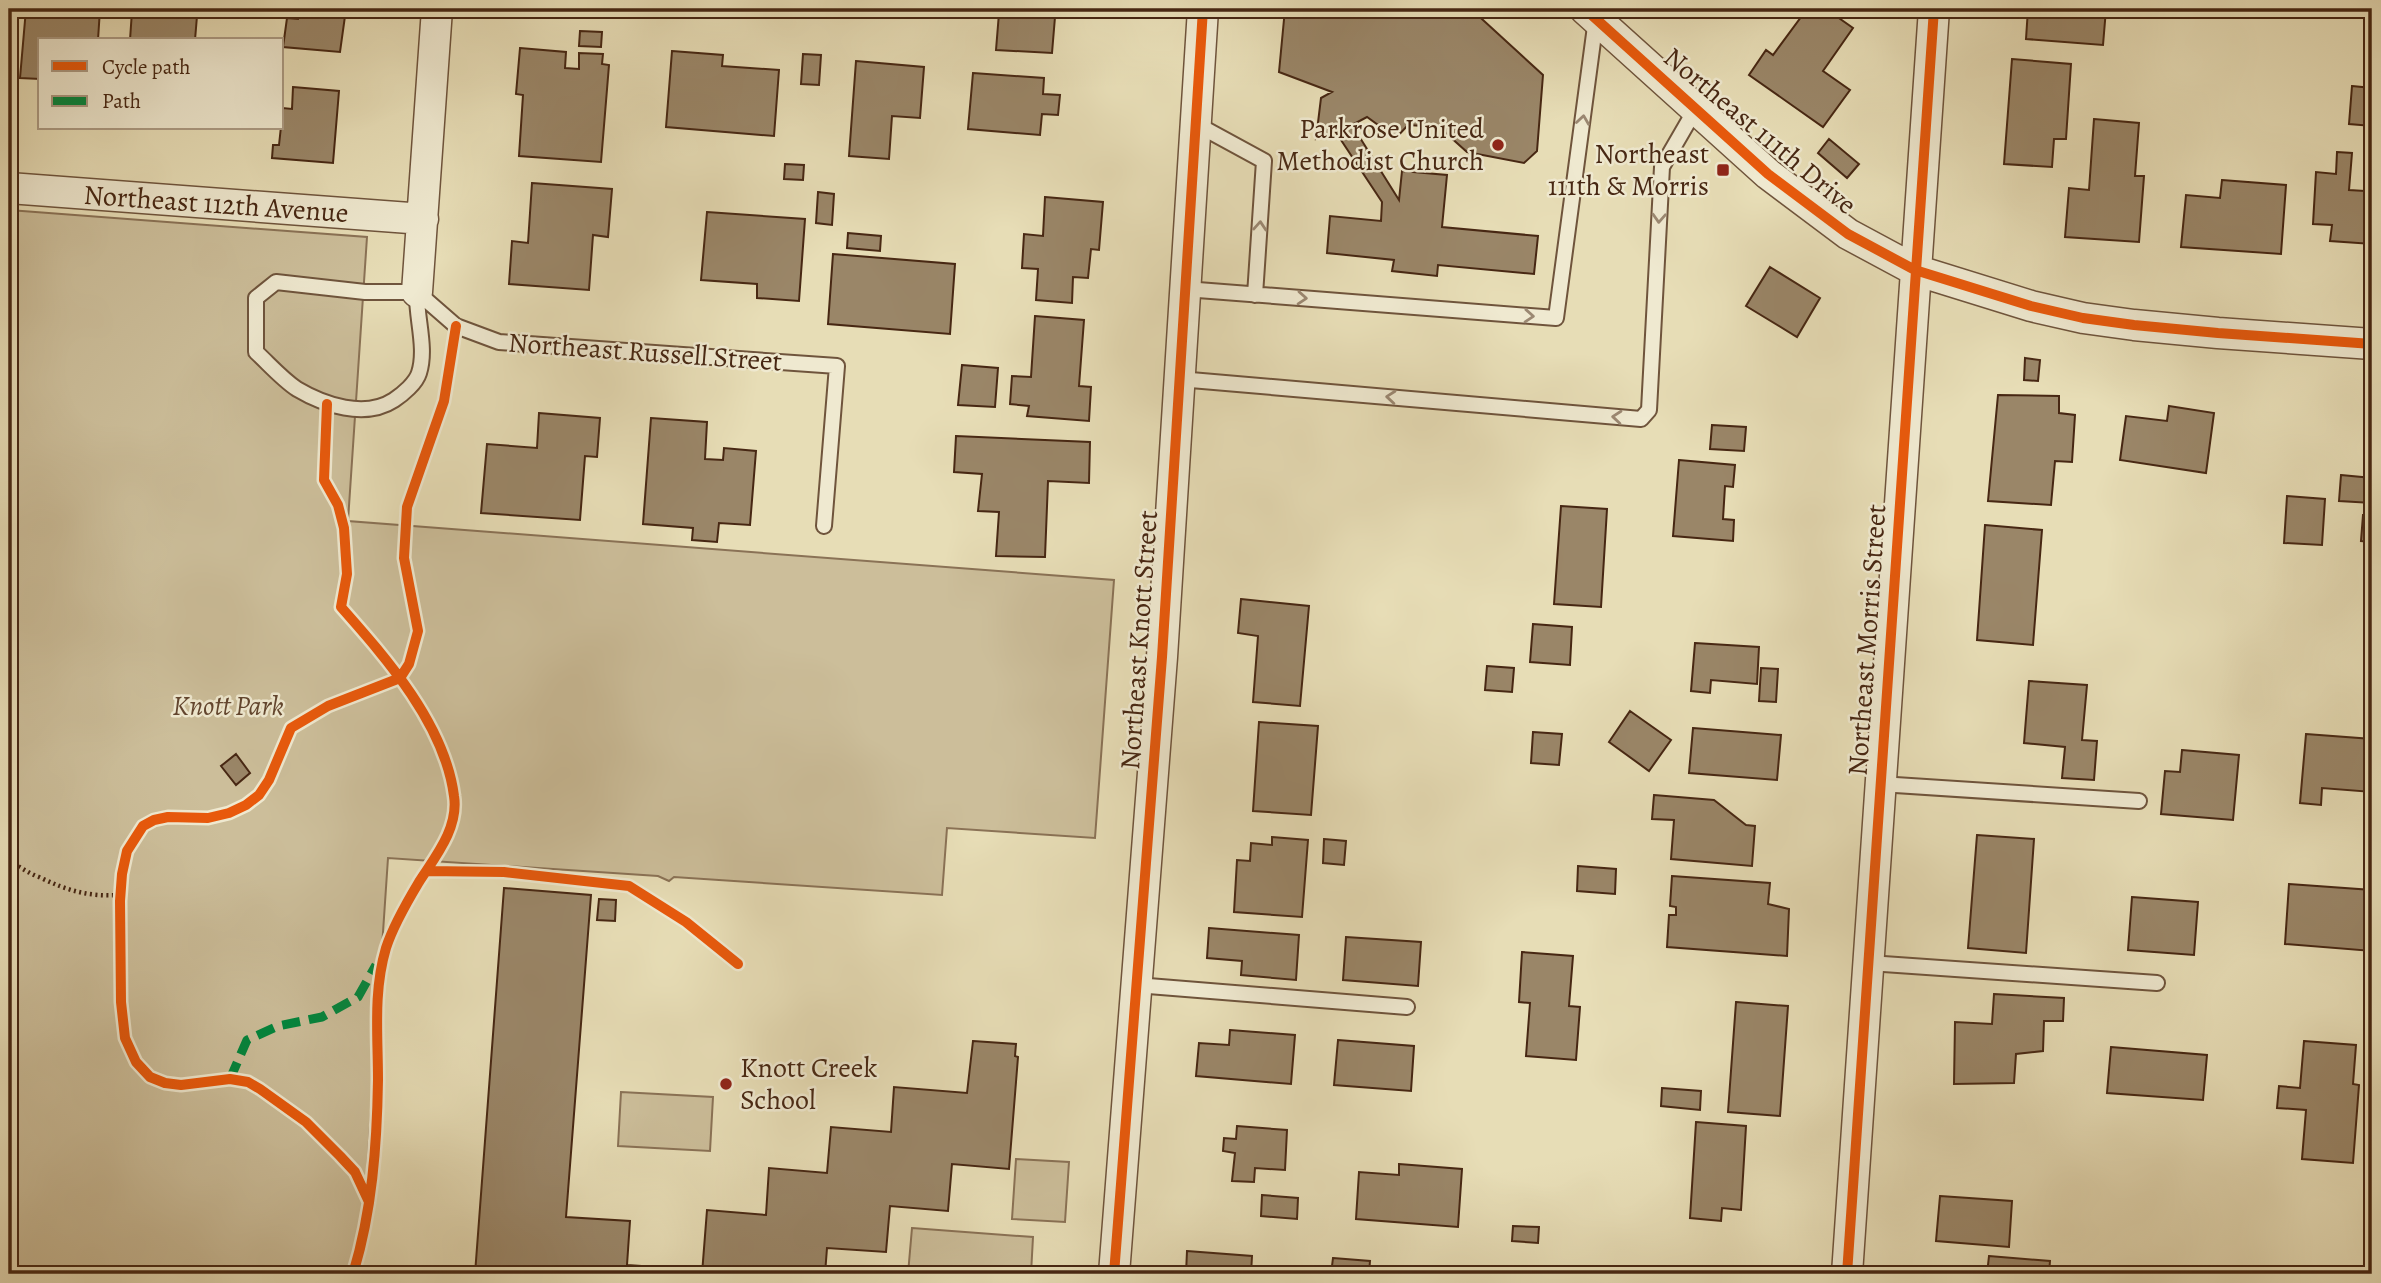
<svg xmlns="http://www.w3.org/2000/svg" width="2381" height="1283" viewBox="0 0 2381 1283" font-family="Alegreya,serif">
<style>
.green{fill:#ccbe9a;stroke:#8a7256;stroke-width:2}
.building{fill:#9a8668;stroke:#472713;stroke-width:2}
.lines{fill:none;stroke-linecap:round;stroke-linejoin:round}
.service-casing{stroke:#6f543c;stroke-width:18}
.minor-casing{stroke:#6f543c;stroke-width:33}
.path{stroke:#472713;stroke-width:4.5;stroke-dasharray:2 3.5;stroke-linecap:butt}
.service{stroke:#efe9d0;stroke-width:14}
.minor{stroke:#efe9d0;stroke-width:30}
.quiet{stroke:#00873e;stroke-width:9;stroke-dasharray:18 9;stroke-linecap:butt}
.cycleway-casing{stroke:#efe9d0;stroke-width:15}
.cycleway{stroke:#e8590c;stroke-width:10}
.oneway{stroke:#9b8872}
.poi-dot{fill:#8f2418;stroke:#efe9d0;stroke-width:2.5}
.labels{text-anchor:middle;dominant-baseline:central;stroke-width:5;stroke-linejoin:round;paint-order:stroke}
.poi-label{font-size:28px;fill:#472713;stroke:#efe9d0;text-anchor:end}
.street-label{font-size:28px;fill:#472713;stroke:#efe9d0}
.park-label{font-size:28px;font-style:italic;fill:#62452e;stroke:#efe9d0}
</style>
<rect width="100%" height="100%" fill="#e7ddb6"/>
<filter id="stains"><feTurbulence type="fractalNoise" baseFrequency=".00286" numOctaves="4"/><feColorMatrix values="0 0 0 0 .2 0 0 0 0 .09 0 0 0 0 .02 0 0 0 .5 -.17"/></filter>
<radialGradient id="worn" r=".72"><stop offset=".6" stop-color="#630" stop-opacity="0"/><stop offset="1" stop-color="#630" stop-opacity=".3"/></radialGradient>
<path class="green" d="M9 210 367 237 348 521 1114 580 1095 838 947 828 942 895 674 877 669 881 658 876 388 858 360 1274H9Z
M621 1092 713 1097 710 1151 618 1146Z
M1016 1159 1069 1162 1065 1222 1012 1219Z
M912 1228 1033 1237 1031 1274H908Z"/>
<path class="building" d="M26 9H100L98 40H40V79L20 78Z
M147 9H177V14L197 16 195 40H130L132 11 147 12Z
M299 9H346L340 52 283 47 287 18 298 19Z
M527 9H605V16Z
M1285 9H1471L1543 75 1537 151 1524 163 1467 152 1439 127 1408 125 1396 138 1367 117 1352 125 1399 200 1402 171 1447 175 1442 227 1538 236 1534 274 1438 265 1437 276 1392 271 1394 260 1327 253 1330 216 1381 221 1382 202 1335 131 1316 139 1321 98 1332 92 1279 72Z
M1807 9H1826L1853 28 1823 71 1850 90 1823 127 1749 75 1766 50 1773 55Z
M2028 9H2106L2103 45 2026 39Z
M999 13 1055 17 1052 53 996 50Z
M580 31 602 32 601 47 579 46Z
M520 48 566 52 565 68 579 69V53L603 54 602 64 609 65 601 162 519 156 523 95 516 94Z
M672 51 723 55 722 66 779 70 774 136 666 127Z
M803 54 821 55 819 85 801 84Z
M2012 59 2071 64 2066 139H2054L2052 167 2004 164Z
M856 61 924 67 920 118 892 116 889 159 849 156Z
M973 73 1044 78 1043 94 1060 95 1058 115 1042 114 1040 135 968 129Z
M2352 86 2372 88V126L2349 124Z
M293 87 339 91 333 163 272 158 273 145H279L283 108 292 109Z
M2094 119 2139 123 2135 176H2144L2139 242 2065 237 2069 188 2089 190Z
M1829 139 1859 164 1847 178 1818 153Z
M2337 152 2352 153 2349 190 2365 191 2367 165 2372 166V244L2330 241 2332 225 2313 224 2316 172 2336 174Z
M785 164 804 165 803 180 784 179Z
M2222 180 2286 185 2281 254 2181 247 2186 195 2220 198Z
M532 183 612 189 608 237 593 235 589 290 509 284 512 241 528 243Z
M818 192 834 194 832 225 816 223Z
M1045 197 1103 202 1099 250 1091 249 1088 278 1073 277 1072 303 1036 300 1038 269 1022 268 1024 234 1043 236Z
M707 212 805 219 799 301 757 298V284L701 280Z
M848 233 881 236 880 251 847 248Z
M833 254 955 264 950 334 828 324Z
M1770 267 1820 298 1797 337 1746 306Z
M1035 316 1084 320 1079 386 1091 387 1089 421 1027 416 1029 406 1010 404 1012 376 1031 377Z
M2025 358 2040 360 2038 381 2024 380Z
M962 365 998 368 995 407 958 405Z
M1998 395 2059 396V413L2075 415 2072 462 2055 461 2051 505 1988 501Z
M2169 406 2214 413 2206 473 2120 460 2126 416 2167 421Z
M539 413 600 418 597 457 585 456 580 520 481 513 487 444 537 448Z
M651 418 707 422 705 459 723 460 724 448 756 451 750 525 719 523 717 542 692 540 693 528 643 524Z
M1712 425 1746 427 1744 451 1710 449Z
M956 436 1090 442 1089 483 1048 481 1045 557 996 556 999 512 978 511 982 474 954 472Z
M1679 460 1735 465 1733 487 1725 486 1723 519 1734 520 1733 541 1673 536Z
M2341 475 2372 478V503L2339 501Z
M2287 496 2325 499 2322 545 2284 543Z
M1561 506 1607 509 1601 607 1554 604Z
M2363 515H2372V542L2361 541Z
M1985 525 2042 530 2033 645 1977 640Z
M1241 599 1309 606 1300 706 1253 702 1258 636 1238 633Z
M1533 624 1572 627 1570 665 1530 662Z
M1695 643 1759 647 1757 684 1711 680 1710 693 1691 691Z
M1487 666 1514 668 1512 692 1485 690Z
M1761 668 1778 669 1776 702 1759 701Z
M2029 681 2087 685 2082 740 2097 741 2094 780 2062 778 2065 747 2024 743Z
M1630 711 1671 740 1649 771 1609 742Z
M1259 722 1318 726 1311 815 1253 811Z
M1693 728 1781 735 1777 780 1689 773Z
M1533 732 1562 734 1559 765 1531 763Z
M2306 734 2372 739V792L2322 788 2321 805 2300 803Z
M2182 750 2239 755 2233 820 2161 814 2165 771 2180 772Z
M236 754 250 773 236 785 221 766Z
M1654 795 1714 800 1746 825 1755 826 1752 866 1671 859 1674 820 1652 819Z
M1977 835 2034 839 2026 953 1968 948Z
M1272 837 1308 840 1302 917 1234 912 1237 860 1250 861 1251 843 1272 845Z
M1324 839 1346 841 1344 865 1323 863Z
M1578 866 1616 869 1615 894 1577 891Z
M1672 876 1770 883 1768 904 1789 909 1787 956 1667 947 1669 915H1676V907L1670 906Z
M2289 884 2372 890V951L2285 944Z
M504 888 591 895 566 1217 630 1221 627 1265 670 1268V1274H475Z
M2132 897 2198 902 2194 955 2128 950Z
M599 899 616 900 615 921 597 920Z
M1209 928 1299 935 1296 980 1241 975 1242 961 1207 958Z
M1346 937 1421 942 1418 986 1343 980Z
M1522 952 1573 956 1569 1006 1580 1007 1576 1060 1526 1056 1530 1003 1519 1002Z
M1994 994 2064 998 2063 1021H2044L2043 1051 2016 1054 2014 1083 1954 1084 1955 1022 1992 1024Z
M1736 1002 1788 1006 1780 1116 1728 1112Z
M1230 1030 1295 1035 1291 1084 1196 1076 1199 1043 1229 1045Z
M1338 1040 1414 1046 1411 1091 1334 1085Z
M973 1041 1016 1044 1015 1056 1018 1057 1009 1169 952 1164 948 1211 890 1206 886 1252 827 1248 825 1274H702L707 1210 766 1215 769 1168 827 1173 831 1127 891 1132 894 1087 967 1093Z
M2304 1041 2356 1045 2353 1084 2359 1085 2353 1163 2302 1159 2306 1110 2277 1108 2279 1086 2300 1088Z
M2111 1047 2207 1055 2203 1100 2107 1093Z
M1662 1088 1701 1091 1700 1110 1661 1106Z
M1696 1122 1746 1126 1741 1210 1722 1208 1721 1221 1690 1218Z
M1237 1126 1287 1130 1285 1170 1255 1168 1254 1182 1232 1181 1235 1153 1223 1151 1224 1138 1236 1139Z
M1399 1164 1462 1169 1458 1227 1356 1219 1359 1172 1399 1175Z
M1262 1195 1298 1198 1297 1219 1261 1216Z
M1940 1196 2012 1201 2009 1247 1936 1241Z
M1513 1226 1539 1227 1538 1243 1512 1241Z
M1187 1251 1252 1256 1251 1274H1186Z
M1989 1256 2050 1261 2049 1274H1987Z
M1333 1258 1370 1261 1369 1274H1331Z"/>
<g class="lines">
<g class="service-casing">
<path id="service" d="M1196 124 1264 161 1255 295
M276 282 365 292H417C416 318 427 348 419 373 416 383 403 394 394 400 365 419 324 405 297 389 282 379 269 364 256 352V298Z
M1185 289 1556 318 1596 19
M417 292 456 326 499 342 837 366 824 526
M1179 379 1641 419 1649 410 1662 167 1695 110
M1880 784 2139 801
M1869 963 2157 983
M1136 985 1407 1007"/>
</g>
<g class="minor-casing">
<path id="minor" d="M1585 9 1768 174 1848 234 1915 270 2031 306 2083 318 2134 325 2218 333 2372 344
M9 188 423 219
M417 292 437 9
M1114 1274 1162 657 1203 9
M1847 1274 1934 9"/>
</g>
<path class="path" d="M9 861C19 866 28 873 39 877 68 891 89 897 121 895"/>
<use href="#service" class="service"/>
<use href="#minor" class="minor"/>
<path class="quiet" d="M230 1079 247 1040 278 1026 322 1017 358 997 376 965"/>
<g class="cycleway-casing">
<path id="cycleway" d="M1585 9 1768 174 1848 234 1915 270 2031 306 2083 318 2134 325 2218 333 2372 344
M327 404 324 480 338 505 344 528 347 574 341 607C387 659 445 725 454 796 459 828 435 857 419 882 407 902 393 926 386 948 373 992 378 1035 378 1080 377 1145 372 1212 353 1274
M427 871 504 872 629 886 686 922 738 964
M369 1202 355 1172 340 1156 306 1122 260 1089 248 1082 230 1079 181 1085 165 1083 150 1077 136 1062 125 1038 121 1002 120 901 122 874 127 851 143 826 154 820 168 817 208 818 229 813 246 805 259 795 269 780 291 728 328 706 400 678 409 664 418 631 404 558 407 507 444 401 456 326
M1114 1274 1162 657 1203 9
M1847 1274 1934 9"/>
</g>
<use href="#cycleway" class="cycleway"/>
</g>
<defs><path id="oneway-chevron" d="M-2-3.5L2.5 0L-2 3.5" fill="none" stroke-width="1.6" stroke-linecap="round" stroke-linejoin="round" transform="scale(1.75)"/></defs>
<g class="oneway">
<use href="#oneway-chevron" transform="translate(1583 120) rotate(-82)"/>
<use href="#oneway-chevron" transform="translate(1659 218) rotate(93)"/>
<use href="#oneway-chevron" transform="translate(1260 226) rotate(-86)"/>
<use href="#oneway-chevron" transform="translate(1302 298) rotate(4)"/>
<use href="#oneway-chevron" transform="translate(1529 316) rotate(4)"/>
<use href="#oneway-chevron" transform="translate(1391 397) rotate(-175)"/>
<use href="#oneway-chevron" transform="translate(1617 417) rotate(-175)"/>
</g>
<g class="poi-dot">
<circle cx="1498" cy="145" r="7"/>
<rect x="1716" y="163" width="14" height="14" rx="3.5"/>
<circle cx="726" cy="1084" r="7"/>
</g>
<g class="labels">
<g class="poi-label">
<text x="1484" y="129">Parkrose United<tspan x="1484" dy="32">Methodist Church</tspan></text>
<text x="1709" y="154">Northeast<tspan x="1709" dy="32">111th &amp; Morris</tspan></text>
<text x="740" y="1068" text-anchor="start">Knott Creek<tspan x="740" dy="32">School</tspan></text>
</g>
<g class="street-label">
<text transform="translate(1760 131) rotate(40)">Northeast 111th Drive</text>
<text transform="translate(216 204) rotate(4)">Northeast 112th Avenue</text>
<text transform="translate(645 352) rotate(4)">Northeast Russell Street</text>
<text transform="translate(1139 640) rotate(-86)">Northeast Knott Street</text>
<text transform="translate(1867 640) rotate(-86)">Northeast Morris Street</text>
</g>
<g class="park-label">
<text x="228" y="706">Knott Park</text>
</g>
</g>
<rect width="2381" height="1283" fill="none" stroke="#e7ddb6" stroke-width="35"/>
<rect x="10" y="10" width="2360" height="1262" fill="none" stroke="#472713" stroke-width="3.5"/>
<rect x="18" y="18" width="2346" height="1248" fill="none" stroke="#472713" stroke-width="2"/>
<rect x="38" y="38" width="245" height="91" fill="#efe9d0" stroke="#ac9b84" stroke-width="2"/>
<rect x="52" y="61" width="35" height="10" fill="#e8590c" stroke="#ac9b84" stroke-width="2"/>
<text x="102" y="74" font-size="21" fill="#472713">Cycle path</text>
<rect x="52" y="96" width="35" height="10" fill="#00873e" stroke="#ac9b84" stroke-width="2"/>
<text x="102" y="108" font-size="21" fill="#472713">Path</text>
<rect width="100%" height="100%" filter="url(#stains)"/>
<rect width="100%" height="100%" fill="url(#worn)"/>
</svg>
